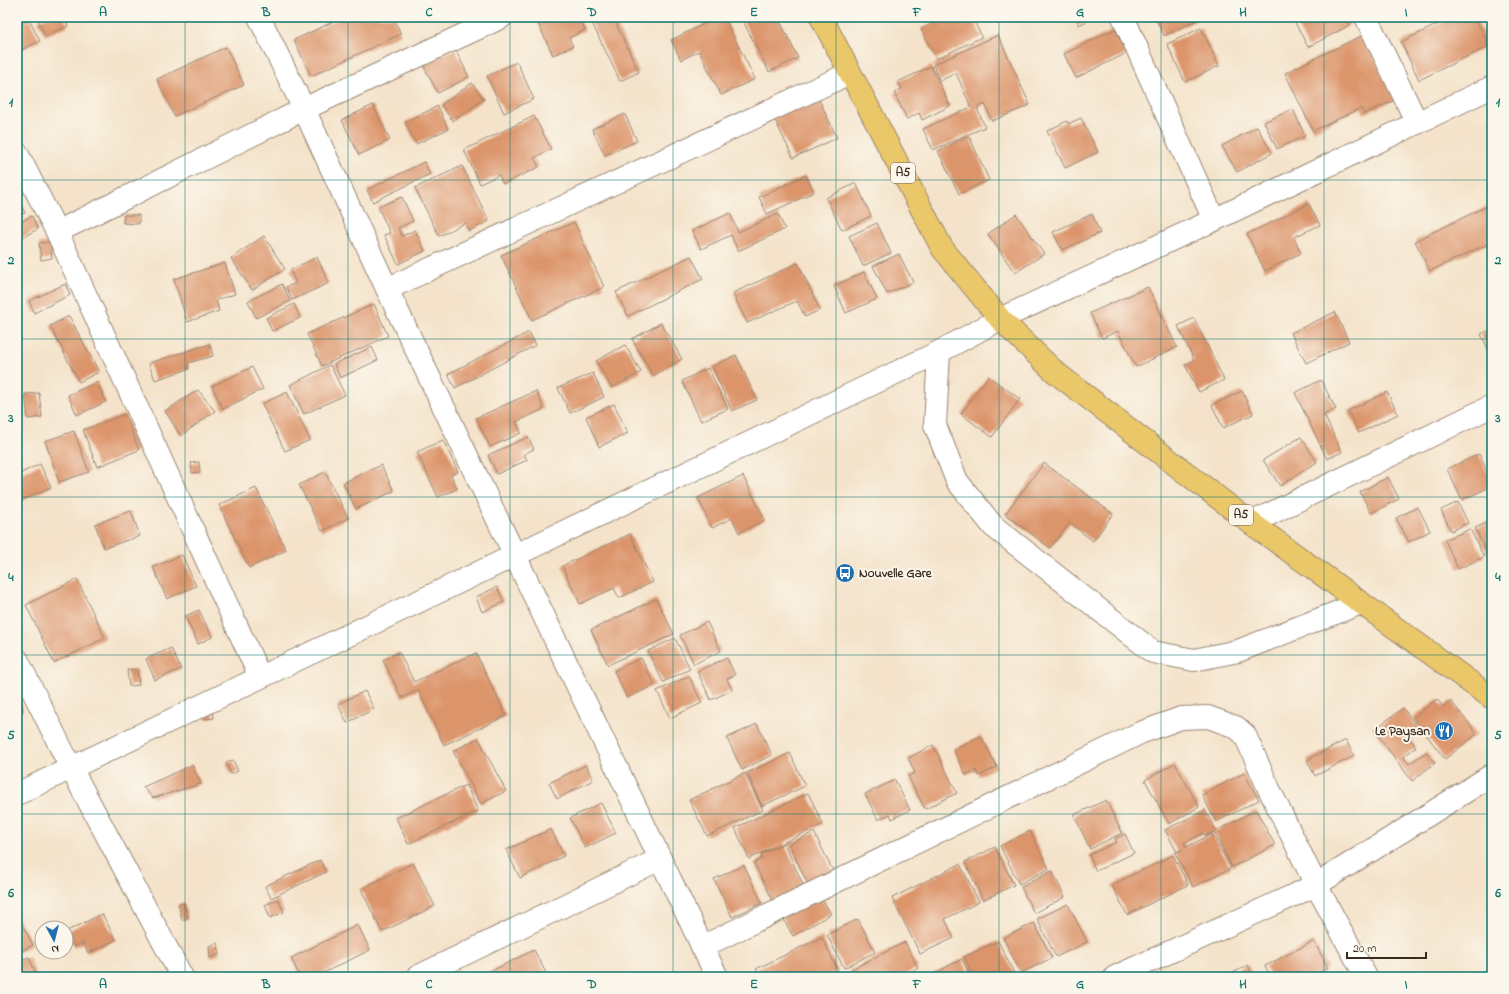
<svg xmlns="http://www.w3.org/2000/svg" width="1509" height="994" viewBox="0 0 1509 994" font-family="'Indie Flower',sans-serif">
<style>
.building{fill:#dc946a}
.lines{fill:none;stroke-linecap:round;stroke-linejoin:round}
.minor-casing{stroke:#988674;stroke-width:24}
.tertiary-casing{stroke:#988674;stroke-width:24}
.primary-casing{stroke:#988674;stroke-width:24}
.minor{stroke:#fff;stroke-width:22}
.tertiary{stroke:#fff;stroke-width:22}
.primary{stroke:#eac769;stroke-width:22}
.grid{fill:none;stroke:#0f766e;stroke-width:1;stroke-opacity:0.55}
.labels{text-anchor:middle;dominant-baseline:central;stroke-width:4;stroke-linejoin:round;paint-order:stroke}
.shield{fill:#fbf7ec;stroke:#75685c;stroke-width:1}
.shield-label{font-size:12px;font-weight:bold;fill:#3b2a1e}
.poi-label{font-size:13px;font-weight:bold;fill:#3b2a1e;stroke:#fbf7ec;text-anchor:start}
.neatline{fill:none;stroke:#0f766e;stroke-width:1.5}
.grid-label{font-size:13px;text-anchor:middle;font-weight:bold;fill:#0f766e}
</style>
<rect width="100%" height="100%" fill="#fbf7ec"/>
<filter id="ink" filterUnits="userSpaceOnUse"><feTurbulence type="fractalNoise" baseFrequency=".025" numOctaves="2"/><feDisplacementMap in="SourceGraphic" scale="8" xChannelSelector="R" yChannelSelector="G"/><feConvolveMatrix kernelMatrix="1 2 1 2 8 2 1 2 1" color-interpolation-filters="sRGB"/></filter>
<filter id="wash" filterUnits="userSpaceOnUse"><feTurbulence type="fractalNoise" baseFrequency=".012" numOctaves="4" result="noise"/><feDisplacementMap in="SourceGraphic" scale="16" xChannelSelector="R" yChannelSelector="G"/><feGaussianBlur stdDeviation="0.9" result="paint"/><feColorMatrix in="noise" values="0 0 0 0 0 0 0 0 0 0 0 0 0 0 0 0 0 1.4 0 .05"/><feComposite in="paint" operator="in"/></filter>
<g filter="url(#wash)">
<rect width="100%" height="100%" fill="#f4e3ca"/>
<g id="blocks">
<path class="building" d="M47 17H64L68 26 45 36 38 21Z
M343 17H393L401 34 311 76 294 40Z
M535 17H579L585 30 569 38 573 46 553 55Z
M599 17H613L639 72 620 81 591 21Z
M718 17H724L755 79 721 95 699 51 681 60 671 40Z
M741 17H778L798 58 769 72Z
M945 17H972L982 37 936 59 921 29Z
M1075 17H1095L1079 25Z
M1165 17H1203L1164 36 1157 21Z
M1292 17H1346L1350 25 1308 47Z
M1453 17H1475L1489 46 1419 80 1401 42Z
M29 20 40 41 17 52V26Z
M1201 28 1219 66 1185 82 1167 44Z
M1115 29 1127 53 1076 78 1064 54Z
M998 35 1030 105 992 121 985 104 977 108 985 127 933 150 923 129 971 107 956 73 940 81 933 65Z
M1363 35 1395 100 1364 114 1361 108 1313 131 1285 73Z
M226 47 244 85 174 116 157 79Z
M455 49 469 77 438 93 423 65Z
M517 62 534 99 504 113 487 76Z
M931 66 950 106 922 120 919 113 907 119 894 93 902 89 898 82Z
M472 83 484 99 453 121 441 105Z
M817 95 837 138 793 158 773 116Z
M373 105 390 140 359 155 342 120Z
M438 106 448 129 416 144 405 122Z
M1293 109 1305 136 1277 149 1264 122Z
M625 114 637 141 605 155 592 129Z
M534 116 551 149 534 158 539 167 503 184 499 175 480 184 464 150Z
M1081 118 1098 152 1065 168 1047 131 1067 121 1068 124Z
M1257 127 1272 153 1237 172 1222 146Z
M969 136 989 180 959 194 938 151Z
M424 162 430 174 373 202 367 190Z
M462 166 489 221 469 231 465 223 439 236 415 188Z
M806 175 814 192 767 214 759 197Z
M856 183 871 216 842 230 826 198Z
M17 196 25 213 17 216Z
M402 197 413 221 398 228 402 236 415 230 425 251 398 264 384 235 390 233 378 207Z
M1309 204 1320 225 1294 237 1301 253 1265 271 1247 234Z
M1487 206 1492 216V242L1430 271 1415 241Z
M730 213 738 232 778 214 785 229 738 251 731 235 701 249 692 231Z
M1016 214 1044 254 1015 273 988 234Z
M1092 214 1100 233 1062 250 1053 232Z
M124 215H139V224L123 223Z
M32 216 38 229 17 240V224Z
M574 222 604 287 532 320 501 255Z
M877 223 891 253 863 266 849 236Z
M264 236 285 269 252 290 231 258Z
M50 242 52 258 41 260 39 243Z
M899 254 913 282 887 294 873 266Z
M691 256 703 279 628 316 616 292Z
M317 257 329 283 292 300 286 287 296 283 290 270Z
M225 263 235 294 216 300 219 311 187 322 174 279Z
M798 263 820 310 805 317 797 301 747 323 733 293Z
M864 272 877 299 846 313 834 286Z
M65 284 70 295 34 313 29 301Z
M282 284 290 301 256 318 248 301Z
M1148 287 1177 347 1136 367 1118 331 1102 338 1090 313Z
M294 304 300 318 272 331 266 318Z
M374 304 388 336 322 366 307 334Z
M1335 312 1349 342 1306 363 1291 333Z
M69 316 99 372 79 382 50 326Z
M1194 318 1224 380 1199 392 1185 365 1194 360 1178 326Z
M661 323 682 359 653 376 632 339Z
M1492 329V358L1481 334Z
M529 332 536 345 455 388 448 374Z
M210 344 213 356 188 363 189 369 155 380 149 363Z
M625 345 641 372 612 388 596 361Z
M372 347 378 360 340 378 334 364Z
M736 355 757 400 732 411 712 367Z
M330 365 345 395 304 414 290 385Z
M252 367 263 389 223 409 212 386Z
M708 368 728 409 701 421 682 381Z
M593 373 604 397 570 413 558 388Z
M988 376 1020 399 992 437 961 414Z
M1321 380 1336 409 1324 415 1342 452 1327 459 1295 393Z
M97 382 106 402 77 415 68 395Z
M198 390 215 411 181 436 165 411Z
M536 391 544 409 516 422 521 433 490 447 476 418Z
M1242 391 1253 414 1223 428 1212 405Z
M287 392 310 440 285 451 262 404Z
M1387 392 1398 414 1359 433 1348 411Z
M39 393 42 417 28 419 25 394Z
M614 404 628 433 599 447 586 417Z
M125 414 139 450 97 467 83 430Z
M74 431 89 472 59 482 45 441Z
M528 437 534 449 524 454 527 460 497 474 488 455Z
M1301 437 1317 462 1280 486 1263 460Z
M443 440 458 472 451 475 457 489 438 497 417 452Z
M1479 454 1492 482V486L1462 500 1447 469Z
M199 462 200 472 192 473 191 463Z
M1044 463 1113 514 1093 541 1070 523 1050 548 1005 514Z
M40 464 51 487 17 503V475Z
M381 465 394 491 356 509 343 483Z
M325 472 348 518 322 531 299 485Z
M743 476 765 520 739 533 732 518 712 528 698 498Z
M1388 477 1399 499 1371 513 1360 492Z
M256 488 286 550 249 568 219 505Z
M1458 502 1468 523 1451 531 1441 510Z
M1418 507 1430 531 1409 542 1396 518Z
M131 511 140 536 104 548 95 524Z
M1492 520V564L1475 528Z
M1470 529 1484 557 1458 569 1445 540Z
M630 534 653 582 619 598 614 588 580 604 562 566Z
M182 555 196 586 167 599 153 567Z
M77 579 105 638 54 663 26 605Z
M497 587 504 602 482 612 476 597Z
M656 599 674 634 608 665 591 630Z
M199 610 212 637 198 644 185 616Z
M707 622 721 651 694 664 680 635Z
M675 638 690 669 663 682 648 651Z
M171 648 181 669 155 680 146 659Z
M399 652 414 682 476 653 506 716 444 745 418 690 402 698 383 660Z
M641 658 655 685 627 698 614 671Z
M727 658 735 675 727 679 732 690 711 700 697 671Z
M137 669 139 685 129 686 127 670Z
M689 676 702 703 670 718 657 691Z
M17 687H19L23 711 17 712Z
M365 691 374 709 347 723 338 704Z
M1437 699 1443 707 1451 701 1477 734 1445 759 1413 718Z
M212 708 214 718 205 719 204 709Z
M1403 708 1419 729 1409 737 1416 747 1403 757 1409 764 1426 752 1435 763 1412 781 1374 730Z
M757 724 772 755 742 770 727 738Z
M981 736 997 767 979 776 976 770 966 775 953 749Z
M478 738 506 791 481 804 453 751Z
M1346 740 1354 756 1315 776 1307 760Z
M933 745 957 793 925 809 908 776 915 773 908 758Z
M790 753 805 786 762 806 747 773Z
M233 760 238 771 231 774 226 763Z
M1175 763 1199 807 1169 824 1145 780Z
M192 765 201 784 153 798 143 787Z
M586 765 593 780 557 799 549 783Z
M745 773 763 810 707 836 689 800Z
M1244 773 1259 800 1216 822 1202 795Z
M895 780 910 810 892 819 890 814 878 820 865 794Z
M466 785 478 811 408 844 396 818Z
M808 793 823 824 749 859 735 828Z
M1106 800 1122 833 1090 849 1074 815Z
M601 803 616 833 585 848 570 818Z
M1205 810 1216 831 1256 810 1275 845 1232 867 1214 832 1205 836 1204 833 1184 843 1186 847 1212 834 1231 868 1193 887 1175 853 1182 850 1177 852 1165 830Z
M551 829 564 856 520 878 506 850Z
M1030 831 1049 869 1019 884 1000 846Z
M814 832 835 875 809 887 789 844Z
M1125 834 1134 853 1096 871 1089 855 1117 842 1115 839Z
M784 843 805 889 774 903 754 863 762 859 761 854Z
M995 847 1014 885 983 900 965 862Z
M1173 855 1188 885 1127 915 1112 885Z
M320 860 326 872 271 898 265 886Z
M413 863 435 906 382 932 361 889Z
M960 864 979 902 945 919 954 938 920 954 892 898Z
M744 865 762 903 732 917 714 879Z
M1052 871 1065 897 1034 913 1021 887Z
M818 892 831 914 793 936 780 913Z
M278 899 284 912 270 918 265 905Z
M184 903 188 918 182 920 178 904Z
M1068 904 1087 942 1056 957 1037 919Z
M102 914 116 940 88 953 83 943 74 947 67 931Z
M17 915 33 945 17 953Z
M858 919 875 952 844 968 827 935Z
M1034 923 1052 958 1021 973 1003 938Z
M358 925 370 950 315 977H300L291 958Z
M822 937 838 971 824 977H760L756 969Z
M998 941 1015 975 1012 977H974L964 957Z
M1314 941 1328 968 1311 977H1271L1265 966Z
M905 942 918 968 900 977H853L850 970Z
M217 943 220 954 210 958 209 946Z
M534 950 548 977H483V975Z
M29 957 37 977H17V961Z
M962 959 971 977H934L933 974Z
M1248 965 1254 977H1225Z"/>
</g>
</g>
<g filter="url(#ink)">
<use href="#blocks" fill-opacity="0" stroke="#988674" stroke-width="1"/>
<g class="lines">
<g class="minor-casing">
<path id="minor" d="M259 17 304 109 387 289 717 977
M1123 17 1214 220
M1366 17 1417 123
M17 153 57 232 260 677
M57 232 304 109 502 17
M387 289 850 73
M939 352 935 425 957 481 993 526 1153 652 1194 660 1238 651 1361 603
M1251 523 1492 406
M17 659 71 768 182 977
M702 947 1140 733 1181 718 1208 717 1236 727 1245 735 1269 789 1316 885 1366 977
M417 977 660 859
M1115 977 1316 885 1492 775"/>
</g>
<g class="tertiary-casing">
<path id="tertiary" d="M17 794 939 352 1000 319 1214 220 1492 87"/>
</g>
<g class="primary-casing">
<path id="primary" d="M821 17 942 248 1000 319 1055 372 1251 523 1492 698"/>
</g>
<use href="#minor" class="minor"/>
<use href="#tertiary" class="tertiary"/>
<use href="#primary" class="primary"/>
</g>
</g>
<path class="grid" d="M185 17V977M348 17V977M510 17V977M673 17V977M836 17V977M999 17V977M1161 17V977M1324 17V977M17 180H1492M17 339H1492M17 497H1492M17 655H1492M17 814H1492"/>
<defs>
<g id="bus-disc" transform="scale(1)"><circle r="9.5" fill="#1f6fb2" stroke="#fbf7ec"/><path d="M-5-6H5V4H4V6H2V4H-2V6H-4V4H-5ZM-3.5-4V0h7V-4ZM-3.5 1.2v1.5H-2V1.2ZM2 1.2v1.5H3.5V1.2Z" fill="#fff"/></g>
<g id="restaurant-disc" transform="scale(1)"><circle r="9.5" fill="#1f6fb2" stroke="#fbf7ec"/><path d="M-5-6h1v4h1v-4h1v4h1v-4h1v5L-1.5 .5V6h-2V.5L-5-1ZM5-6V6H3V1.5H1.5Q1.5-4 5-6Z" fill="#fff"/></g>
</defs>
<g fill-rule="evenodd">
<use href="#bus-disc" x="845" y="573"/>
<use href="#restaurant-disc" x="1444" y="731"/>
</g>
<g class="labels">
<g class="shield">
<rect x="891" y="163" width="24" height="20" rx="3"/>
<rect x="1229" y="505" width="24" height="20" rx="3"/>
</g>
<g class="shield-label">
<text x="903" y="173">A5</text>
<text x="1241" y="515">A5</text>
</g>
<g class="poi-label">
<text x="859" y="573">Nouvelle Gare</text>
<text x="1430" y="731" text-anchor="end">Le Paysan</text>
</g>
</g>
<rect width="1509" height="994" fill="none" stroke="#fbf7ec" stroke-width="44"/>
<g transform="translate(54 940) rotate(173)"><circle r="19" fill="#fbf7ec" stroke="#aea59a"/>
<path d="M0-3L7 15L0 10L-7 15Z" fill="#1f6fb2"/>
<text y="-6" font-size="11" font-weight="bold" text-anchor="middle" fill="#3b2a1e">N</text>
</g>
<path d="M1347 952v6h79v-6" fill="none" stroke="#3b2a1e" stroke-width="2"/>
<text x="1353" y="952" font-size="12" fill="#3b2a1e" stroke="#fbf7ec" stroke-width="3" paint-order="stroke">20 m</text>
<rect x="22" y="22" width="1465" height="950" class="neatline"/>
<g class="grid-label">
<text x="103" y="16">A</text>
<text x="266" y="16">B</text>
<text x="429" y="16">C</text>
<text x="592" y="16">D</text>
<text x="754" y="16">E</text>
<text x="917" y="16">F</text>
<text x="1080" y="16">G</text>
<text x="1243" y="16">H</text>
<text x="1406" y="16">I</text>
<text x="11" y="106">1</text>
<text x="1498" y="106">1</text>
<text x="11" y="264">2</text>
<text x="1498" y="264">2</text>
<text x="11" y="422">3</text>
<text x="1498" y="422">3</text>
<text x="11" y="581">4</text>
<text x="1498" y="581">4</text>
<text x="11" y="739">5</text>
<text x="1498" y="739">5</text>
<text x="11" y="897">6</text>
<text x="1498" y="897">6</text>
<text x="103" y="988">A</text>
<text x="266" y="988">B</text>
<text x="429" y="988">C</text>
<text x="592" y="988">D</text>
<text x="754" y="988">E</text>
<text x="917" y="988">F</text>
<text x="1080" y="988">G</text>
<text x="1243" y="988">H</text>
<text x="1406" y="988">I</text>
</g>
</svg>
